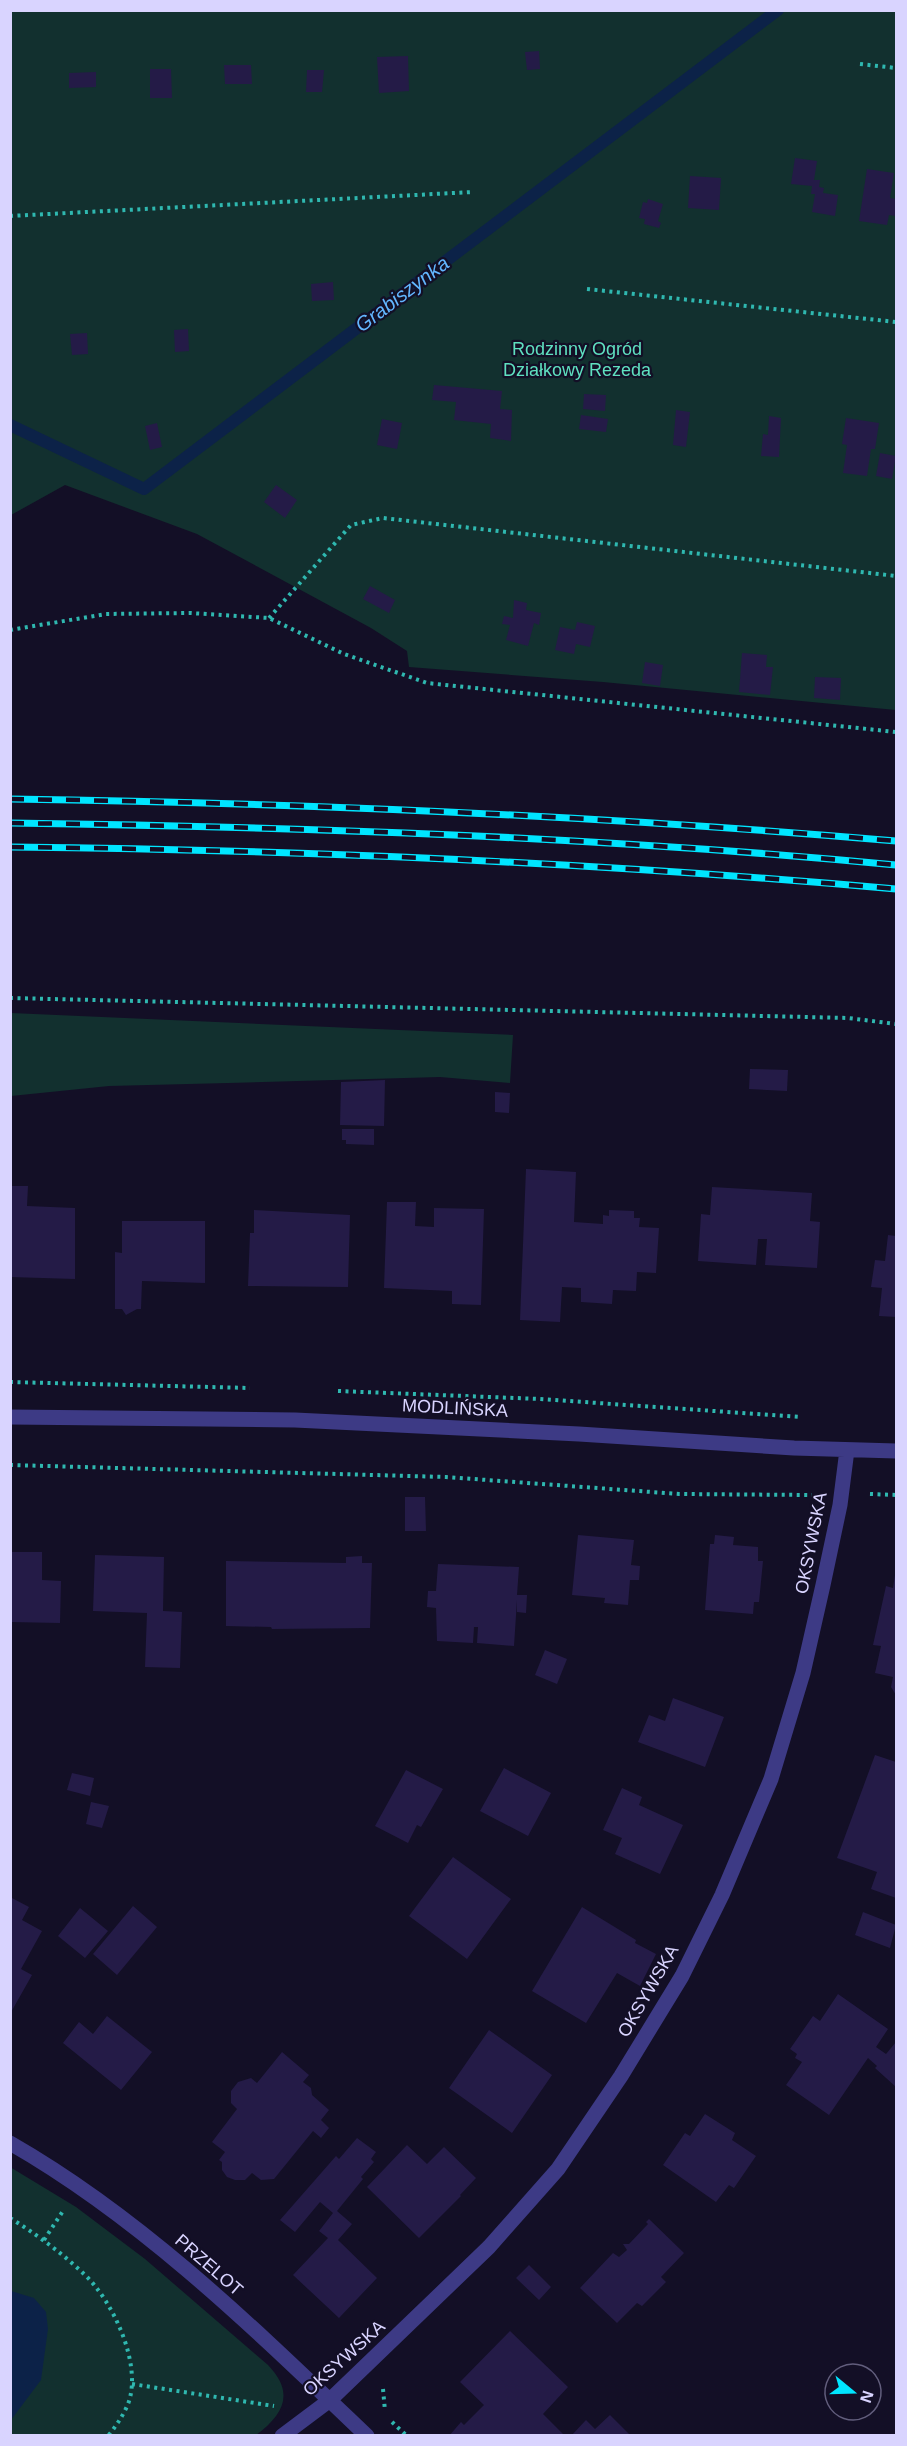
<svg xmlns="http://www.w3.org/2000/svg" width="907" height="2446" viewBox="0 0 907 2446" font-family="Arial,sans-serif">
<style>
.green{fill:#12302f}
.water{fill:#0c2248}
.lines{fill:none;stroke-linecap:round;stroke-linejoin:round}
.stream{stroke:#0c2248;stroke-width:12}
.building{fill:#241b47}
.path{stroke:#2fb8b0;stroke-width:4;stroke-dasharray:3 4.5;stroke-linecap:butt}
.minor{stroke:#3d3a85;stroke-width:15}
.rail-casing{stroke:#00e5ff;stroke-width:7}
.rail{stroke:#130f26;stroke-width:4.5;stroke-dasharray:14;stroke-linecap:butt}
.labels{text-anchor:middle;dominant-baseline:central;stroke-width:4.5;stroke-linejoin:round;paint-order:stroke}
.park-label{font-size:18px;fill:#5fe0c0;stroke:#130f26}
.street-label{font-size:18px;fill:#d9d4ff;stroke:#130f26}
.water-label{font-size:20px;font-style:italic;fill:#62b6ff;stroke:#130f26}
</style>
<rect width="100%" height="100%" fill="#130f26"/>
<path class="green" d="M10 11H896V710L603 682 409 667 407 651 371 628 197 534 65 485 11 515Z
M11 1013 513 1035 510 1083 440 1077 228 1083 109 1086 11 1096Z
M10 2167 76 2207 145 2259 268 2365C295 2393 284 2414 256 2435H11Z"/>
<path class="water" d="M11 2291 34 2298 46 2312 48 2329 41 2380 11 2420Z"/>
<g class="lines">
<path class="stream" d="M10 425 144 489 778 10"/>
</g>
<path class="building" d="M539 51 540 69 527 70 525 52Z
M408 56 409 91 379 93 377 57Z
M224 65H251L252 84H225Z
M150 69H171L172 98H150Z
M307 70H324L322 92H306Z
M96 72V87L69 88V73Z
M795 158 817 161 814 180H820L819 187 824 188 823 193 838 195 835 216 812 212 815 194H811L812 186 791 184Z
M867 169 894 173 890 198 896 199V216L889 215 887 225 859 221Z
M690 176 721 178 719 210 688 208Z
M648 199 663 204 658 221 661 223 659 228 644 224 645 219 639 218 643 202 647 203Z
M333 282 334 300 312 301 311 284Z
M188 329 189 351 175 352 174 330Z
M87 333 88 354 72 355 70 334Z
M434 385 502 391 500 409 512 410 511 441 490 438 491 424 454 420 456 402 432 400Z
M584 394 606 395 605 411 583 409Z
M676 410 690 412 686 447 673 445Z
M581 415 608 419 606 432 579 429Z
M769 416 781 418 779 457 761 456 763 434 768 435Z
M846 418 879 423 875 449H871L867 476 843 473 847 445 842 444Z
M382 419 402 423 397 449 377 445Z
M157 423 162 447 150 450 145 426Z
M880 453 896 456 892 479 876 476Z
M276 485 297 500 285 518 264 502Z
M370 586 395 600 389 613 363 599Z
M514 600 527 603 526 610 541 613 539 625 534 623 528 646 506 640 510 625 502 624 504 616 513 618Z
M577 622 595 626 590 647 576 644 574 654 555 650 560 627 575 630Z
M742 653 767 655 766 667H773L770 695 739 692Z
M645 662 663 665 660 686 642 683Z
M815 677 841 678 840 700 814 698Z
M750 1069 788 1070 787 1091 749 1089Z
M385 1080 384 1126 340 1125 341 1082Z
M495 1092 510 1093 509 1113 495 1112Z
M342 1129H374V1145L346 1144V1140H342Z
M526 1169 576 1172 574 1222 603 1224V1215L609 1216V1210L634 1211V1218H640L639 1227 659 1228 656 1273 637 1272 636 1291 613 1290 612 1304 581 1302V1288L562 1287 560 1322 520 1320Z
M10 1186H28L27 1206 75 1208V1279L10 1277Z
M712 1187 812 1193 810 1221 820 1222 817 1268 765 1265 767 1239H758L756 1265 698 1261 701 1214 710 1215Z
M387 1202H416L415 1226 434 1227V1208L484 1209 481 1305 452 1304V1291L384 1288Z
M254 1210 350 1215 348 1287 248 1286 250 1233H254Z
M122 1221H205V1283L142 1281 141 1309H137L126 1315 122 1309H115V1252L122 1253Z
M888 1235 896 1236V1317L879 1316 882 1288 871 1287 875 1260 885 1261Z
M405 1497H425L426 1531H405Z
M578 1535 634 1540 631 1565 640 1566 639 1580H630L628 1605 604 1603 605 1598 572 1595Z
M715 1535 734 1537 733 1545 758 1547V1561H763L759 1602H754L753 1614 705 1610 710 1544H714Z
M10 1552H42V1580L61 1581 60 1623 10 1622Z
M95 1555 164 1557 163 1611 182 1612 180 1668 145 1667 147 1613 93 1611Z
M362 1556V1563H372L370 1628 272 1629 271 1627 226 1626V1561L346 1563V1557Z
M438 1564 519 1567 517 1595H527L526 1613 517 1612V1600L514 1646 477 1643 478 1627H474L473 1643 437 1641 436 1608 427 1607 428 1591H436Z
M895 1575H896V1695L891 1687 893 1677 875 1673 881 1646 873 1645 886 1586 893 1588Z
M545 1650 567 1659 557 1684 535 1675Z
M673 1698 724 1717 705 1767 638 1742 649 1715 665 1721Z
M875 1755 896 1762V1898L871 1889 877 1872 837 1858Z
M504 1768 551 1793 528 1836 480 1811Z
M406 1770 443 1789 421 1827 417 1825 408 1843 375 1826Z
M72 1773 94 1778 90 1796 67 1790Z
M622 1788 642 1797 639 1805 683 1825 660 1874 615 1854 622 1838 603 1830Z
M91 1802 109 1806 102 1828 86 1824Z
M453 1857 511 1899 467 1959 409 1916Z
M10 1897 29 1907 22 1920 42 1931 21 1969 32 1975 10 2014Z
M133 1906 157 1927 117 1975 93 1954Z
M582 1907 636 1940 635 1943 656 1954 640 1986 617 1973 586 2023 532 1991Z
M80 1908 108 1931 85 1958 58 1936Z
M863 1912 896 1925 890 1948 855 1935Z
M838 1994 888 2029 876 2047 886 2054 896 2042V2087L875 2068 877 2066 868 2058 829 2115 786 2085 802 2062 795 2058 797 2054 790 2049 813 2016 820 2021Z
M107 2016 152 2052 121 2090 63 2043 79 2022 93 2034Z
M489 2030 552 2075 512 2133 449 2088Z
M282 2052 309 2075 303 2082 311 2088 312 2095 329 2110 321 2120 329 2128 321 2138 313 2131 274 2179 261 2180 252 2173 245 2180H235L227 2177 222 2170V2162L219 2160 225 2152 212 2142 237 2109 231 2103V2091L238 2082 251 2078 257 2083Z
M705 2114 735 2133 732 2140 756 2156 734 2188 729 2185 716 2202 663 2165 685 2133 690 2136Z
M357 2138 376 2152 371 2159 374 2162 361 2177 363 2179 337 2211 352 2224 338 2240 377 2278 339 2318 293 2275 328 2238 319 2231 333 2213 320 2202 295 2232 280 2220 336 2156 339 2159Z
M407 2145 427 2164 444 2147 476 2178 460 2195 461 2196 419 2238 367 2187Z
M649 2219 684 2253 661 2277 666 2282 642 2306 637 2303 617 2323 580 2288 613 2253 619 2257 627 2250 623 2244H629L648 2224 646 2222Z
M529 2265 551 2287 539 2300 516 2278Z
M510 2331 568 2387 543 2414 565 2436H449L461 2422 464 2425 484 2405 460 2382Z
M610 2415 631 2436H571L586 2420 595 2429Z"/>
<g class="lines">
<path class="path" d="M860 64 896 68
M10 216 473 192
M587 289 896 322
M269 618 351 525 383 518 896 576
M10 630 106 614 190 613 269 618 344 654 427 683 896 732
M10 998 848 1018 896 1024
M10 1382 250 1388
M338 1391 540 1399 801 1417
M10 1465 446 1477 679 1494 812 1495
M870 1494 896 1495
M10 2218C36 2234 62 2253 84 2274 113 2301 143 2365 128 2404 123 2416 116 2426 108 2436
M44 2240 63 2211
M132 2384 274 2406
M383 2389 385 2411
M392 2422 407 2436"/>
<path class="minor" d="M10 1417 295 1420 579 1434 794 1448 896 1451
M10 2143C143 2219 257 2331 367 2436
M282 2436 330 2400 489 2247 558 2169 621 2076 682 1976 722 1895 771 1779 803 1673 823 1585 840 1505 847 1450"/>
<g class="rail-casing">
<path id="rail" d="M10 799C306 803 602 816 896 841
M10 823C306 827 602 837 896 865
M10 847C306 850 602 863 896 889"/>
</g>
<use href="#rail" class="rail"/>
</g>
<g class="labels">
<g class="park-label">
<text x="577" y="349">Rodzinny Ogród<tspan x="577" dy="21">Działkowy Rezeda</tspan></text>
</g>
<g class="street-label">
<text transform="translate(455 1408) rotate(3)">MODLIŃSKA</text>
<text transform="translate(811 1543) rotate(-79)">OKSYWSKA</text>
<text transform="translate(648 1991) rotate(-60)">OKSYWSKA</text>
<text transform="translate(209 2265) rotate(41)">PRZELOT</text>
<text transform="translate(344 2358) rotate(-42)">OKSYWSKA</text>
</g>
<g class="water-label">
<text transform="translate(402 294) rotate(-37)">Grabiszynka</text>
</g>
</g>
<rect width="907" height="2446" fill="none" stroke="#d9d4ff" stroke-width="24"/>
<g transform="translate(853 2392) rotate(109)"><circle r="28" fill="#130f26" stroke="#625e7d" stroke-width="1.5"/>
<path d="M0-4.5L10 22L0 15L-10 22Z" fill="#00e5ff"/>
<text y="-9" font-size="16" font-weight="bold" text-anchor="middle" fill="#d9d4ff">N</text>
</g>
</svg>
